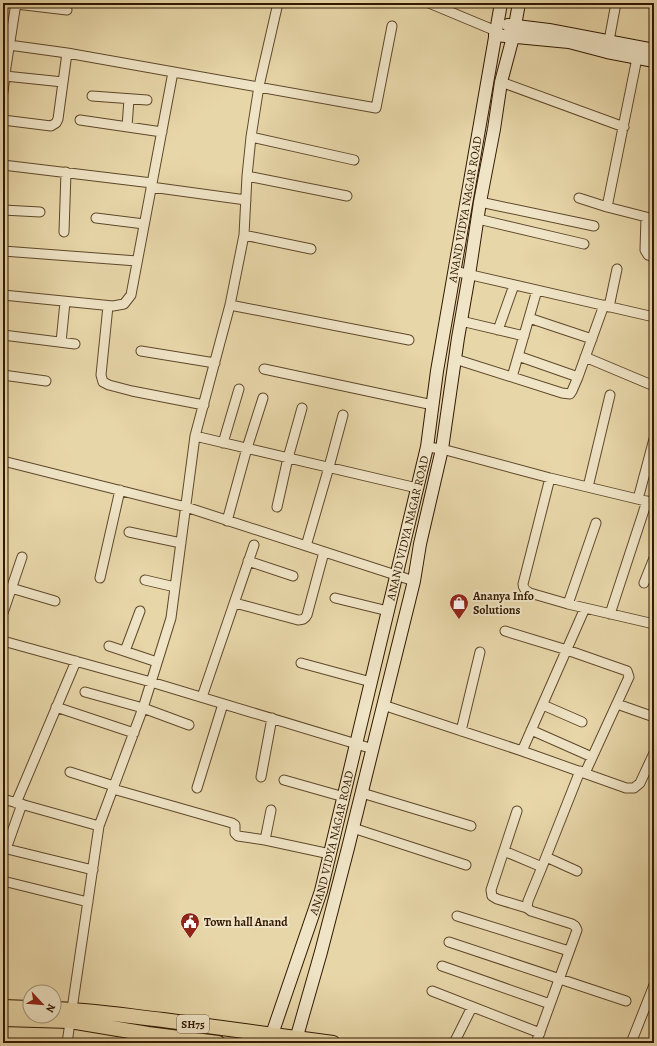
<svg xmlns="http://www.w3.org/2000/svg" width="657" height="1046" viewBox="0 0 657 1046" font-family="Alegreya,serif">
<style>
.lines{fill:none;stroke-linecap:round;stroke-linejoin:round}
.street-casing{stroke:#5f482a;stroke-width:11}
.secondary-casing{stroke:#321800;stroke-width:14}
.primary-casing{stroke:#321800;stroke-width:16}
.street{stroke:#efe4c6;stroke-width:9}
.secondary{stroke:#efe4c6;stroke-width:12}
.primary{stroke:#e7d6a8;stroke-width:14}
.labels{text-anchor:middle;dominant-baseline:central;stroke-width:4;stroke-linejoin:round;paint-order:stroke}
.shield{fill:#efe4c6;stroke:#6b553b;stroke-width:1}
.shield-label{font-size:11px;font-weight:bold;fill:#321800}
.street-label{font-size:12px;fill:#321800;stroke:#efe4c6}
.poi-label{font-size:12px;font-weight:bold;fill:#321800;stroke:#efe4c6;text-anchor:start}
</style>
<rect width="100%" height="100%" fill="#e7d6a8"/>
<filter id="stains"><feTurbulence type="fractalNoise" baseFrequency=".005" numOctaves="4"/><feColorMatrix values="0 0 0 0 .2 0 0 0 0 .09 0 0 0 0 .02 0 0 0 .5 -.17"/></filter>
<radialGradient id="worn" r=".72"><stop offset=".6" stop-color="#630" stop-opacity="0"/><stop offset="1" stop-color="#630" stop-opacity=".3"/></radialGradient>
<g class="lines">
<g class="street-casing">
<path id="street" d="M429 3 496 31
M16 4 67 10
M9 45 67 53 376 108 392 26
M608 46 616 3
M5 76 63 82
M501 82 624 127
M3 92 6 67 16 3
M92 96 147 100
M3 120 51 126 56 123 58 119 67 53
M80 120 162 132
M127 127 129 99
M251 137 354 160
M3 165 152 183
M247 176 347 196
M151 187 246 200
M579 198 607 207 654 219
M480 202 594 226
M607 207 637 58
M3 210 40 212
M646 217 645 250 648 255 654 257
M96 218 144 224
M478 219 584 244
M64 232 66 172
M244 235 311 249
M3 251 137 261
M454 271 654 317
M3 295 113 306 124 304 131 295 173 72
M230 305 409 340
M108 306 101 375 103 382 109 385 132 391 204 405
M609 307 617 269
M529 318 592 339
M461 321 524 336
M498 330 514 285
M3 335 75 344
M61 342 65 302
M141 351 215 363
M518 356 578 377
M585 357 654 386
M455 359 562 393 570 394 572 391 578 377 604 305
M264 369 433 405
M3 375 46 381
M512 377 537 290
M195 436 417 488
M223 443 239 389
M427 447 442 449 550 478 654 503
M3 461 186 507 414 581
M550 478 523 584C523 589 526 591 530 593L568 604 654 624
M588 487 610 395
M638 499 654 439
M277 507 288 458 302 408
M227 521 247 448 263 398
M129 532 181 543
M306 546 329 467 343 415
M248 561 293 576
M100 578 120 490
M145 580 175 587
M644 583 654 558
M11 588 55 601
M335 598 388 611
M235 603 298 620C303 620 305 619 307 615L324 552
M568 604 596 523
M3 613 22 557
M610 614 647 501
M505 631 567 650 627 671 629 677 585 773
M3 641 151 682 373 749
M109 646 157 662
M125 651 140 611
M301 663 371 682
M85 692 143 708 189 725
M202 697 254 545
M617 704 654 717
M383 705 522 751 626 788H634L640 783 654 753
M543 705 582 722
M56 707 134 733
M531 730 592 757
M461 731 480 652
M522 751 585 608
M70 772 114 786
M261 777 272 718
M284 780 344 797
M197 788 223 704
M113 789 232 823 235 825V833L238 836 265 840 330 854
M362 793 471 826
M3 799 99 826
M16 803 76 661
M517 811 491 890 492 896 497 899 527 908
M353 828 466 865
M265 840 271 810
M3 848 93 870
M6 849 22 804
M504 851 542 867
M546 857 577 871
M3 881 88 902
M457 916 569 951
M449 942 626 1001
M442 966 550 1004
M432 991 540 1033
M67 1043 99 826 143 708 171 618 195 436 230 305 244 235 247 176 251 137 259 86 278 3
M454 1043 472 1007
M536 1043 577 930 575 926 572 924 531 911 527 908 528 901 542 867 580 771
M631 1043 654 985"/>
</g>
<g class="secondary-casing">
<g id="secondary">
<path d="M508 25 549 30 654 50"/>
<path d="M495 35 569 42 607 52 654 61"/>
<path id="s1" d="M269 1043 321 891 427 447 437 371 501 3"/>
<path d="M295 1043 321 952 348 848 414 581 420 544 442 449 458 338 469 275 480 202 494 129 501 82 513 37 519 3"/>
</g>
</g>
<g class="primary-casing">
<path id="primary" d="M3 1007 30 1008
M54 1009C91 1010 127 1016 163 1020 220 1028 276 1035 333 1043
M3 1019 70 1021 148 1034 218 1043"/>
</g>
<use href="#street" class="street"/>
<use href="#secondary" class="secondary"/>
<use href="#primary" class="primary"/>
</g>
<defs>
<g id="shop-pin" transform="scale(1)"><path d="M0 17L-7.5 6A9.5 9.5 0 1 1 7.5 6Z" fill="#8f2418" stroke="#efe4c6"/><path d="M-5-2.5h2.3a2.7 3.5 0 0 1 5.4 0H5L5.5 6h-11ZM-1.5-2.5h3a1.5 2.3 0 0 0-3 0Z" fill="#fff"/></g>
<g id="civic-pin" transform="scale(1)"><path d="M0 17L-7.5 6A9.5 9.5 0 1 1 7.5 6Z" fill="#8f2418" stroke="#efe4c6"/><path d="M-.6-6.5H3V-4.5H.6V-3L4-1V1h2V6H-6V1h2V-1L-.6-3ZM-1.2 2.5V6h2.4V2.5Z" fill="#fff"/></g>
</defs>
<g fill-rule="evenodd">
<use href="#shop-pin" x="459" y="603"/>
<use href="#civic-pin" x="190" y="922"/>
</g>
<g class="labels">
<rect class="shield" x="177" y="1015" width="32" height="18" rx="3"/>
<g class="shield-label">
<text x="193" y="1024">SH75</text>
</g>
<g class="street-label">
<text stroke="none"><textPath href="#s1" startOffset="858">ANAND VIDYA NAGAR ROAD</textPath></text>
<text stroke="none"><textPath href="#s1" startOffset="534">ANAND VIDYA NAGAR ROAD</textPath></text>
<text stroke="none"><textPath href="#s1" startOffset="210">ANAND VIDYA NAGAR ROAD</textPath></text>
</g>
<g class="poi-label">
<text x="473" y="596">Ananya Info<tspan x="473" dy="14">Solutions</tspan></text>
<text x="204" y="922">Town hall Anand</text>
</g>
</g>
<rect width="657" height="1046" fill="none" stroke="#e7d6a8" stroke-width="16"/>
<rect x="4" y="4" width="649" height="1038" fill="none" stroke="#321800" stroke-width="2"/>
<rect x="8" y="8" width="641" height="1030" fill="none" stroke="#321800"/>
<g transform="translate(42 1004) rotate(116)"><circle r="19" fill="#efe4c6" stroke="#a39277"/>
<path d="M0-3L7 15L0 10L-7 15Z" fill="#8f2418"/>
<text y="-6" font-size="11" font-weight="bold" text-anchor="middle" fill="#321800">N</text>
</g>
<rect width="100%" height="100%" filter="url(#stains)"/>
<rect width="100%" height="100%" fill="url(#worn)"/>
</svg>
